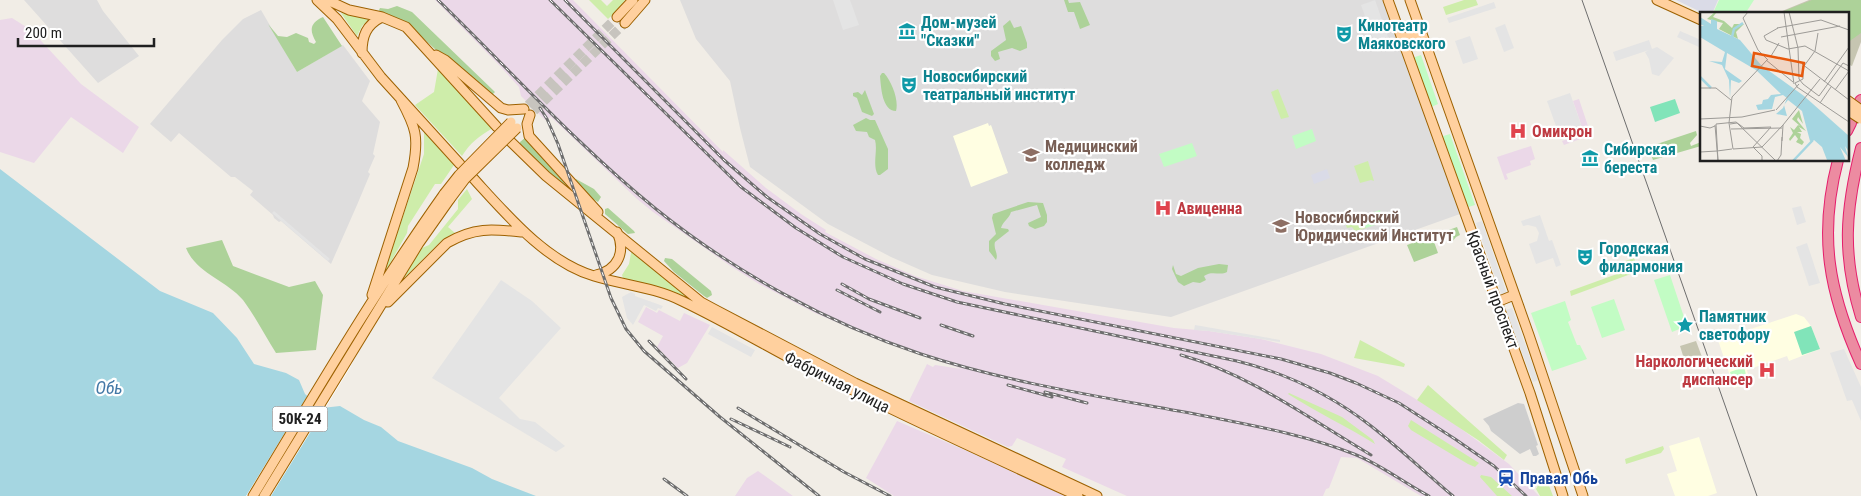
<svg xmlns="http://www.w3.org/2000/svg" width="1861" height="496" viewBox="0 0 1861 496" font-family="'Roboto Condensed',sans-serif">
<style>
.residential{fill:#dedddd}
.industrial{fill:#ebd8e8}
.education{fill:#fffee2}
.religious{fill:#cecece}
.construction{fill:#c6c5b1}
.grass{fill:#ceedaa}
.forest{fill:#add299}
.park{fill:#c2fcc4}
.pitch{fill:#81e4b9}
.parking{fill:#e4e4e4}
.plaza{fill:#dadbe7}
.water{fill:#a5d6e1}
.pier{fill:#fff}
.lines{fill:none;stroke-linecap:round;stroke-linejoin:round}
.primary-tunnel{stroke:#c7c4be;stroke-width:9;stroke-dasharray:9 4.5;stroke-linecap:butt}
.primary-casing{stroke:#9d6100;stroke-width:11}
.highway-casing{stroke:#e51e6b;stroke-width:12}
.primary{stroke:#ffd09e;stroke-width:9}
.highway{stroke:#ec8ba1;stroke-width:10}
.tram{stroke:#6e6e6e;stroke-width:1}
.rail-casing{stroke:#6e6e6e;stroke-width:3}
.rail{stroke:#fff;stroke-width:1;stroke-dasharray:4;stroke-linecap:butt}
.primary-bridge-casing{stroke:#9d6100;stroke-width:11;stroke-linecap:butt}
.primary-bridge{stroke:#ffd09e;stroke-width:9}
.labels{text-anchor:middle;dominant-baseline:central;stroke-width:4.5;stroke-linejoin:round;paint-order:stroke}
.shield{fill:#fff;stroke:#636363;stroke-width:1}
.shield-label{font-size:15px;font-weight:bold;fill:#202020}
.culture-label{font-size:16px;font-weight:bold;fill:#0d838f;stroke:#fff;text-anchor:start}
.health-label{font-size:16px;font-weight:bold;fill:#be3a42;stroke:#fff;text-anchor:start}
.education-label{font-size:16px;font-weight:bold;fill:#785e54;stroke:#fff;text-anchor:start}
.street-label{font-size:16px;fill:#202020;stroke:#fff}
.transit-label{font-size:16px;font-weight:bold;fill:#164399;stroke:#fff;text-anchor:start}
.water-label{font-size:18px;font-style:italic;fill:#4278a6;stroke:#fff}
.inset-river{fill:none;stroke:#a5d6e1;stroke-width:2.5}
.inset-road{fill:none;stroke:#9d9b97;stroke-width:1}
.view{fill:#e8590c;fill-opacity:0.15;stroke:#e8590c;stroke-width:2.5}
.inset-edge{fill:none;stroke:#202020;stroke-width:2.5}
</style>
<rect width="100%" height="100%" fill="#f1ede6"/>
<path class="residential" d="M24 0H97L103 11 139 56 98 83Z
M680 0H1384L1460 214 1171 317 1005 292 932 275 891 257 828 224 750 167 740 128 730 81 696 39Z
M261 10 297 72 343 45 370 81 362 101 380 122 373 154 375 156 368 172 370 174 357 205 331 264 281 221 279 222 274 218 273 215 250 195 253 191 235 177H231L179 133 171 142 150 124 222 40 243 19Z"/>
<path class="industrial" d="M435 0H573L723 152V150L766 188 801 214 826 230 825 232 876 259 915 276 963 291 1174 328 1209 331 1261 339 1321 354 1378 376 1445 417 1509 464 1539 496H1421L1357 458 1341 457 1329 488 1326 489 1323 496H1127L1062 467 1066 459 1017 438 1012 446 1008 447 909 401 927 364 933 367 935 365 962 369 876 339 815 313 759 284 732 267 653 212 636 198 551 117 545 120 521 96 519 87 499 65Z
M12 18 31 30 81 84 139 127 123 153 71 117 34 163 0 152V20Z
M1579 99 1591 135 1564 145 1562 141 1584 133 1573 101Z
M1531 146 1535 159 1530 161 1531 165 1506 174 1508 179 1505 180 1497 157Z
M646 307 657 313 659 310 680 321 684 313 710 325 687 363 678 368 657 347 663 336 638 322Z
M897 421 967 451 1066 496H894L866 478Z
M758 471 793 496H735L747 478Z"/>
<path class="education" d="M988 123 989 126 991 125 1008 173 971 187 953 136Z
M1796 314 1804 317 1811 326 1820 349 1789 361 1787 356 1747 370 1750 383 1734 388 1718 340Z
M1699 437 1717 493 1708 496H1675L1667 474 1677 471 1669 446Z"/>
<path class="religious" d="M1518 403 1524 404 1538 445 1536 446 1539 454 1536 456H1533L1530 449 1520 454 1491 431 1489 426 1483 419Z"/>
<path class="construction" d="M1809 0H1861V42L1852 66 1847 64V14H1775Z
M1696 341 1702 357 1685 362 1680 346Z"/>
<path class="grass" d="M589 0H601L607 6 613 0H625L620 8 608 19Z
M1464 0H1476L1478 5 1446 15 1443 7Z
M341 13 369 19 362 26 357 36Z
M438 69 493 128C479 136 470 143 462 156L415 105 434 92Z
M1278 89 1289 117 1281 119 1271 92Z
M424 132 454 165 441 184H435L408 226 407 233 383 276 424 154Z
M1368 161 1374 181 1371 180 1360 183 1354 166Z
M467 189 472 199 448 227 455 233 443 239 398 284 422 248 429 245 458 209V200Z
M1360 215 1366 228 1355 231 1352 227 1347 228 1346 225 1350 223 1349 219Z
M634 250 686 295 684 299 623 278 622 275 629 264 631 253Z
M1634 258 1639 271 1571 296 1570 291 1617 274 1614 266H1620V263Z
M1360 340 1405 364 1404 367 1354 358Z
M1428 385 1507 455 1504 460 1478 440 1417 400Z
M1289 393 1342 417 1373 440 1375 444C1348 427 1316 412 1288 394Z
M1411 420 1479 463 1475 467 1468 464 1411 430 1408 426Z
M1663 446 1664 449 1661 453 1626 464 1625 459Z
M1481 475 1491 477 1512 496H1497L1480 477Z
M1545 481 1548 483 1553 496H1540L1536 489 1540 482Z"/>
<path class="forest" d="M1064 0H1068L1069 3 1080 2 1090 25 1080 29 1074 12H1068Z
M1812 0H1861V33L1847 43V14H1776Z
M397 6 412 12 495 92 493 94 494 97 437 51 408 24 381 13 379 10 380 8 388 9Z
M323 17 342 46 297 72 268 24 278 36 287 37 296 33 308 38 309 42 314 44 316 42C309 30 310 23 323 17Z
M1010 20 1014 28 1021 26 1027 43V48L1020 51 1012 48 998 52 1000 59 995 61 991 56V51L1006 40 1003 26Z
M882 73H884C892 82 899 100 896 111 882 111 881 87 880 76Z
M865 90 874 114 872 116 862 112 857 98 853 96V93L858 92 862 95Z
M866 118 870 120H875L888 149V169L880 175H878C872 165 878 151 875 140L869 137 867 132 856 131 853 125Z
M1696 131 1697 135 1690 143 1691 146 1701 142V146L1653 160 1648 147Z
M526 137 572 189 571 192 549 174 520 146V142Z
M576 179 594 189 601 197 598 202 588 196 575 180Z
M1028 202 1043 203 1047 215V222L1044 226 1035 229 1029 226 1028 223 1041 217 1037 205 1011 212C1009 219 1003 221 1001 228L1008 229 1009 231 995 242C993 249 999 254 996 260L989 251V241L996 234 992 218 993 214Z
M608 208 634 231 635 233 628 234 605 214V209Z
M1457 227 1460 235 1456 237 1452 242 1449 233 1433 239 1438 253 1414 262 1407 245Z
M222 240 233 266 289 287 315 281 323 295 316 350 276 353C265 336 255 316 243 300 226 280 196 273 186 248Z
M665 258 672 259 711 291 712 295 707 298 704 296 674 272 664 261Z
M1219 264 1228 265 1227 272C1220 276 1212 270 1204 276L1206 280 1200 283 1193 282 1184 286 1178 282 1172 269 1173 265 1176 274 1181 276 1198 268Z"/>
<path class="park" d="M1719 0H1754L1745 14H1720L1714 11Z
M1421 55 1438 104 1429 108 1412 58Z
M1312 129 1316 141 1296 149 1292 136Z
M1450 134 1475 205 1465 208 1440 137Z
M1192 143 1197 156 1164 167 1159 154Z
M1380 210 1384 222 1366 228 1362 216Z
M1670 275 1687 326 1672 332 1654 280Z
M1614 299 1625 330 1602 338 1591 307Z
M1565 301 1571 320 1568 322 1577 345H1580L1587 359 1552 371 1531 313Z
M1744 367 1748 382 1735 386 1730 372Z"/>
<path class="pitch" d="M1675 99 1680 113 1655 122 1650 107Z
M1811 326 1820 349 1802 355 1794 332Z"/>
<path class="parking" d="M833 0H850L859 25 843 30Z
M1375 0 1388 37 1374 41 1361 5Z
M1494 2 1496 8 1449 23 1447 18Z
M1505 24 1514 48 1504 52 1495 28Z
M1680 31 1701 40V48L1677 37Z
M1470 36 1478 59 1463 64 1455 41Z
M1649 40 1652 49 1657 47 1674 58 1659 76 1652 74 1649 59 1645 52 1649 50 1616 61 1613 52Z
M1570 93 1584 133 1561 140 1547 101Z
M1801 206 1806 222 1797 225 1792 208Z
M274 211 330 259 328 261 272 213Z
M1540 215 1549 241 1552 240 1561 265 1556 267 1553 258 1536 264 1529 244 1537 241 1539 233 1536 227 1528 225 1523 226 1521 221Z
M1482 221 1507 294 1502 296 1476 223Z
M1807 243 1820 283 1809 286 1796 247Z
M501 280 532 301 561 328 499 398 520 419 535 422 565 446 556 452 432 378Z
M631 292 635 294V296L663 306 661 309 658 308 656 311 644 305 633 325 627 318 622 297Z
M1512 308 1538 380 1533 382 1506 310Z
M1195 325 1280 340V342L1209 331 1194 330Z
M712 327 755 350 751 357 708 334Z
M1844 349 1861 387V421L1852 400 1847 401 1830 353Z"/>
<path class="plaza" d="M1676 0H1718L1712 14H1711L1703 13Z
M1327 169 1330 178 1314 184 1311 175Z"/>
<path class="water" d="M0 169 160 291 213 313 237 338 254 364 286 373 299 380 305 394 322 408 340 406 364 420 381 427 398 441 472 468 492 479 536 496H0Z"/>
<path class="pier" d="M343 338 360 349 348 371 271 496H246Z"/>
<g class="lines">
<path class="primary-tunnel" d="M528 105 617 17
M534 111 625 23"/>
<g class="primary-casing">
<path id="primary" d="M317 0 337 19 381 77 460 164
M327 0 349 10 382 17 406 27 497 127
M1388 0 1530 393 1563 496
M1410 0 1529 335 1583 496
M1657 0 1701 20
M617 17 633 0
M625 23 645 0
M1402 39 1422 32
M362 53C362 36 366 25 382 17
M436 55 445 60 501 108 508 110 524 109
M530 115 527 124 529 136 598 212
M510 141 546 176 701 302 714 309 855 383 1097 496
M473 178C506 214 546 262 594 276 623 285 654 287 682 301 726 322 768 347 812 370 899 414 988 455 1078 496
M596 275C618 270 626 252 617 232
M372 295 413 168C419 137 416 128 401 100
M388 302 447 243C474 227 492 229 522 232
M1497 302 1514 295
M253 496C315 394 375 291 444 194
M264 496 419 243 450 199"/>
</g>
<g class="highway-casing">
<path id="highway" d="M1860 101 1861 100
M1847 131 1851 123
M1861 148C1845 211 1842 255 1861 317
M1838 160C1818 236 1829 293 1861 364"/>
</g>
<use href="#primary" class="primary"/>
<use href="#highway" class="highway"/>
<path class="tram" d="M1582 0 1757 496"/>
<g class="rail-casing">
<path id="rail" d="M438 0C510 70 578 146 656 209 733 271 827 323 921 354 1012 384 1110 398 1205 416 1255 426 1306 435 1354 454 1380 464 1404 483 1429 496
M550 0 741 187 796 228 843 257 903 284 957 302 1237 361C1286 373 1331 395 1371 426 1399 448 1426 473 1453 496
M565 0 724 160 767 197 820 234 865 259 935 287 1005 304 1281 359 1330 373 1356 383 1399 403 1455 439 1494 466 1526 496
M540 108 547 119 558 144 611 298 626 329 644 351 720 417 819 496
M842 284 869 299 920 318
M837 290 880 312
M941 325 973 336
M649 341 686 379
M1181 355C1249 374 1310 419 1371 455
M1008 385 1052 397
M1045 392 1087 403
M738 408 844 472 890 496
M731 419 790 447
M664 479 687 496"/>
</g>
<use href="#rail" class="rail"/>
<g class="primary-bridge-casing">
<path id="primary-bridge" d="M1847 100 1861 110
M1847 110 1861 119
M444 194 459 175 511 122
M450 199 465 179 517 128"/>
</g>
<use href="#primary-bridge" class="primary-bridge"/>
</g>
<defs>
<g id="museum-bare" transform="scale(1.35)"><path d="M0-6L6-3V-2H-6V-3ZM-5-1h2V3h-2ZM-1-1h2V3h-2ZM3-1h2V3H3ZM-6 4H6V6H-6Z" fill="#0f9aa8" stroke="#fff" stroke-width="2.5" paint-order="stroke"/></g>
<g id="theatre-bare" transform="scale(1.35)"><path d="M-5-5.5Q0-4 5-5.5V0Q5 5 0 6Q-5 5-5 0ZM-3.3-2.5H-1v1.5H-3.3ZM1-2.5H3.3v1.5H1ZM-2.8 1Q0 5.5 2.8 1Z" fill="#0f9aa8" stroke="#fff" stroke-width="2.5" paint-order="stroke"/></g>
<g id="hospital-bare" transform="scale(1.35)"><path d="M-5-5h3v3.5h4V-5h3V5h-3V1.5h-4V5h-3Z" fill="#e0444e" stroke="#fff" stroke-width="2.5" paint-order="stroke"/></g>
<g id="university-bare" transform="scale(1.35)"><path d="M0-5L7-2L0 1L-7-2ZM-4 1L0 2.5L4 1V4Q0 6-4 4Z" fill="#8d6e63" stroke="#fff" stroke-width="2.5" paint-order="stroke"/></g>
<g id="sight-bare" transform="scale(1.35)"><path d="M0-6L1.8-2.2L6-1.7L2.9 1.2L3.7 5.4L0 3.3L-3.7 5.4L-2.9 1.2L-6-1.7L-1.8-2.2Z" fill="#0f9aa8" stroke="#fff" stroke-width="2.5" paint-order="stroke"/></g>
<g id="station-bare" transform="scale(1.35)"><path d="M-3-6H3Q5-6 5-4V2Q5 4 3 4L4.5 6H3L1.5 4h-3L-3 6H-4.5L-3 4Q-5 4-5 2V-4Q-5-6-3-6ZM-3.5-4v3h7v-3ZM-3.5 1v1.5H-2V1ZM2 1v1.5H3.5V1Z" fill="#1a4fb4" stroke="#fff" stroke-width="2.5" paint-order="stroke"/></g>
</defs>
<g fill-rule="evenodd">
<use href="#museum-bare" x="907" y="31"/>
<use href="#theatre-bare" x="1344" y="34"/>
<use href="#theatre-bare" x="909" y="85"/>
<use href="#hospital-bare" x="1518" y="131"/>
<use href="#university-bare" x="1031" y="155"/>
<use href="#museum-bare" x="1590" y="158"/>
<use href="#hospital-bare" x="1163" y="208"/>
<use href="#university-bare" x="1281" y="226"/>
<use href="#theatre-bare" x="1585" y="257"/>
<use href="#sight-bare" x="1685" y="325"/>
<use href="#hospital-bare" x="1767" y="370"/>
<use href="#station-bare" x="1506" y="478"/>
</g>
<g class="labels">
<rect class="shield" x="272.5" y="406.5" width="55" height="25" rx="4"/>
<g class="shield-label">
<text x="300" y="419">50К-24</text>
</g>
<g class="culture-label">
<text x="921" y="22">Дом-музей<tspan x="921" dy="18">"Сказки"</tspan></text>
<text x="1358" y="25">Кинотеатр<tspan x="1358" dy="18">Маяковского</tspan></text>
<text x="923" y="76">Новосибирский<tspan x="923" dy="18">театральный институт</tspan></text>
<text x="1604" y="149">Сибирская<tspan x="1604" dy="18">береста</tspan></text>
<text x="1599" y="248">Городская<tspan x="1599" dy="18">филармония</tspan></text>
<text x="1699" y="316">Памятник<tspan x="1699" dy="18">светофору</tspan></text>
</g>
<g class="health-label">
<text x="1532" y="131">Омикрон</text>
<text x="1177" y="208">Авиценна</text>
<text x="1753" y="361" text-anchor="end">Наркологический<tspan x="1753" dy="18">диспансер</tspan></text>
</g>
<g class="education-label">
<text x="1045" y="146">Медицинский<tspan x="1045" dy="18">колледж</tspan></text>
<text x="1295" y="217">Новосибирский<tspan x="1295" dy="18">Юридический Институт</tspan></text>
</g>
<g class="street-label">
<text transform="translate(1493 290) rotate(70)">Красный проспект</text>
<text transform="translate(837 382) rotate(27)">Фабричная улица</text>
</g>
<g class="transit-label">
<text x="1520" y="478">Правая Обь</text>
</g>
<g class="water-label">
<text x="109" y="387">Обь</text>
</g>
</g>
<g transform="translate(1700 12)">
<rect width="149" height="149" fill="#f1ede6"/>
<path d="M15 0H27L16 1 13 5 24 9 32 16 34 12H44L36 20 38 27 19 17 23 11 7 7ZM99 98 103 112 98 105 97 108 106 119 99 115 102 120H97L101 122 100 126 104 130 102 133 96 130 98 127 95 123 90 129 89 127 93 121 90 115 94 118 98 113 100 114 92 107Z" fill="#add299"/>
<path d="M0 5 11 12V7L17 9V17L40 28 61 53 104 84 149 124V140L145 134 148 145 140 135 146 149 127 148 122 135 114 128 110 129 102 99 88 88 84 93 87 104 76 102 83 96 87 86 83 83 75 85 72 97 58 98 56 93 62 92 63 88 68 87 71 83 81 82 56 58 27 41 25 57 42 69 39 71 31 68 30 86 29 68 22 53 9 49 22 50 25 40 0 25V14H4L0 12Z" fill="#a5d6e1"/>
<path class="inset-river" d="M32 25 34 17 43 11M0 65 11 76M93 149 113 128"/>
<path class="inset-road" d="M48 0 43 6 58 38 67 47M84 0 94 72M89 0 98 36 99 67 103 72 119 84 143 51 149 54M77 16 121 8 149 18M78 16 64 24 66 28 88 37 105 34 149 59M81 25 140 14M71 44 79 31M66 48 93 70M102 52 149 88M103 54V67L95 71 97 75 149 110M104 54 115 39 118 21M124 70 149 35M0 76H16L31 88M135 78 149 59M120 91 131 75M76 98 99 72M0 107 42 105 75 98M30 112 37 111 76 149M15 113 18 149M0 114 10 116 15 114M31 117 82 116M82 129 83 113 120 67M53 135 71 115M53 135 62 144V149M62 135 83 113M33 137 29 111 32 85 68 47M33 137 62 135M17 139 32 137M0 140 17 139M18 149 16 112 36 110 44 116 71 115M77 149 81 143 82 125"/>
<path class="view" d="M54 41 104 51 102 64 52 54Z"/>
<rect width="149" height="149" class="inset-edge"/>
</g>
<path d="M18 38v8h136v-8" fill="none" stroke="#202020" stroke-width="2.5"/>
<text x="25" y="38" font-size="15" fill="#202020" stroke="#ffffff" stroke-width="4" paint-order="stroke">200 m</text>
</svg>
